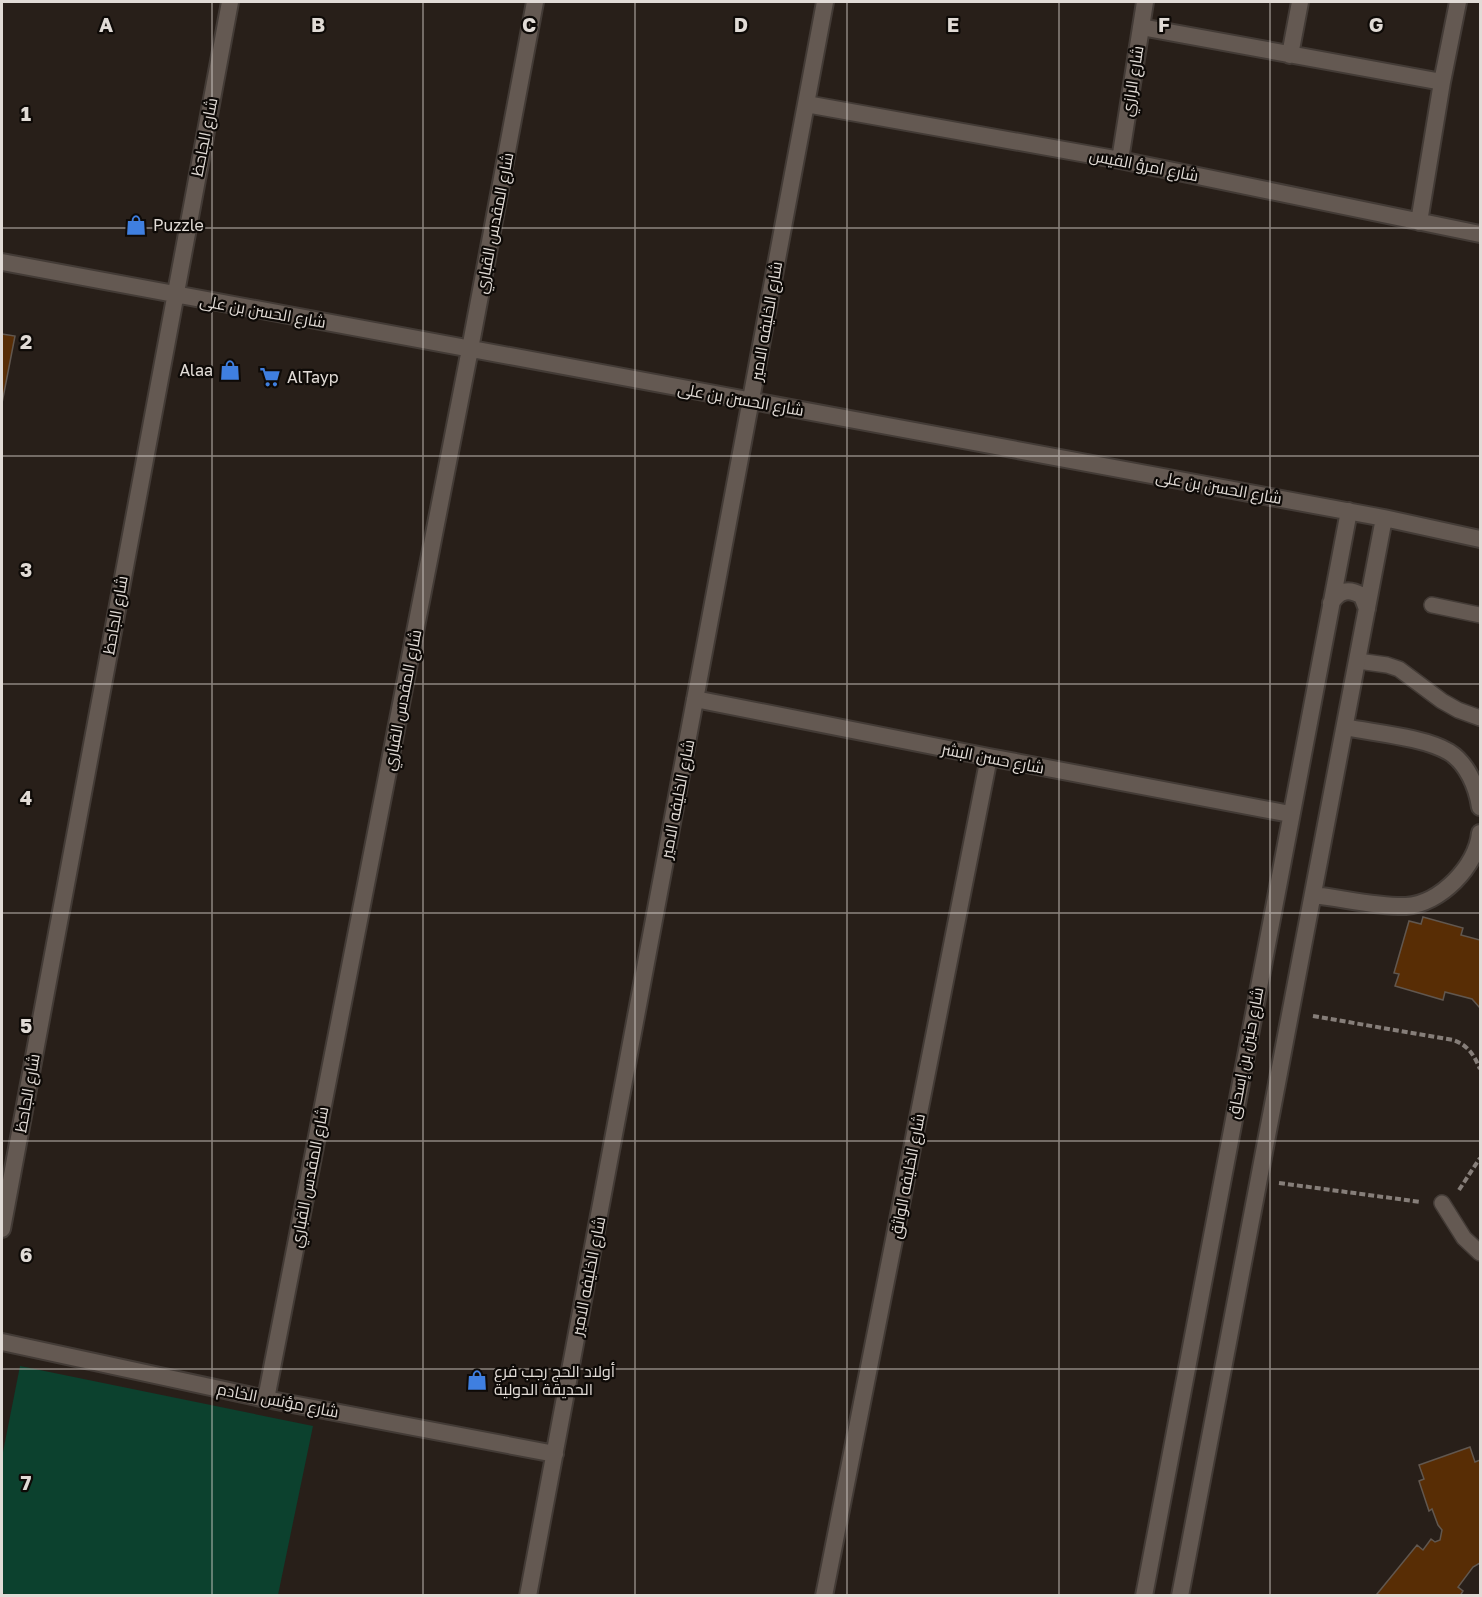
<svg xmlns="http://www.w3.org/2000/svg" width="1482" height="1597" viewBox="0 0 1482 1597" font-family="'Golos Text',Cairo,sans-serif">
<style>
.green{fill:#0c412e}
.building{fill:#582d05;stroke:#61574f;stroke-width:1.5}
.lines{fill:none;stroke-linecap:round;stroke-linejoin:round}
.service-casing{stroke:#433b36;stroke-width:18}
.minor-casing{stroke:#433b36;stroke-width:20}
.path{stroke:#867e79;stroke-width:4;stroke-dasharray:6 3;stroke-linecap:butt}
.service{stroke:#645952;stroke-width:15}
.minor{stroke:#645952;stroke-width:16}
.grid{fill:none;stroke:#e1dbd6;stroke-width:1.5;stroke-opacity:0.55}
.labels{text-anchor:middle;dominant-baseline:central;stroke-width:4.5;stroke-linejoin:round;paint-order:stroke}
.street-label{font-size:16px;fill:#e1dbd6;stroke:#0e0a07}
.poi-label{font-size:16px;fill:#e1dbd6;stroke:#0e0a07;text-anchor:start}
.grid-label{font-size:20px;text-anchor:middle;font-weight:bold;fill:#e1dbd6;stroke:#0e0a07;stroke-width:4.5;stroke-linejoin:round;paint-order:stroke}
</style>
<rect width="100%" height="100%" fill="#281f19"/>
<path class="green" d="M20 1366 313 1426 278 1595 15 1596 2 1593V1457Z"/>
<path class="building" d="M2 334 15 336 2 403Z
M1423 917 1463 928 1461 935 1480 940V1008L1472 999 1445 992 1443 1000 1395 986 1399 974 1394 973 1409 921 1421 924Z
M1470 1447 1475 1462 1480 1460V1563L1473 1567 1458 1587 1463 1591 1460 1596H1379L1377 1594 1417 1545 1423 1550 1431 1539 1435 1542 1440 1540 1442 1530 1438 1525 1432 1509 1429 1511 1419 1481 1424 1479 1419 1465Z"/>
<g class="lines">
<g class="service-casing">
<path id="service" d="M1432 605 1480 615
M1358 661 1387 665 1399 669 1442 701 1458 710 1480 718
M1442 1203 1464 1238 1480 1253"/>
</g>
<g class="minor-casing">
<path id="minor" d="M1141 27 1442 82
M1290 55 1300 2
M806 104 1120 160 1480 234
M1120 160 1145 2
M1419 222 1442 82 1458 2
M2 262 1384 518 1480 539
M1331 603C1339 590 1349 588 1362 596L1367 609
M695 699 989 757 1290 814
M1345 727C1374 733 1424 737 1449 752 1467 763 1477 787 1480 807
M1313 895C1342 898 1377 907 1406 906 1440 904 1477 866 1480 833
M2 1229 230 2
M2 1342 266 1399 555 1454
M266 1399 470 349 535 2
M528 1596 825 2
M824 1596 989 757
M1144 1596 1349 511
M1180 1596 1384 518"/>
</g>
<path class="path" d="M1313 1016 1453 1040C1468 1045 1474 1055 1480 1069
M1279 1183 1421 1202
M1459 1190 1480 1158"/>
<use href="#service" class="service"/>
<use href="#minor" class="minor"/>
</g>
<path class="grid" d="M212 2V1596M423 2V1596M635 2V1596M847 2V1596M1059 2V1596M1270 2V1596M2 228H1480M2 456H1480M2 684H1480M2 913H1480M2 1141H1480M2 1369H1480"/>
<defs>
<g id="shop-bare" transform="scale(1.62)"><path d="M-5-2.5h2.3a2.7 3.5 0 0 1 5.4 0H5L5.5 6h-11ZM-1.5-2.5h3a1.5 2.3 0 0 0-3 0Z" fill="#3f7fe0" stroke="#0e0a07" stroke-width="2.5" paint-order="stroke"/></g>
<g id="supermarket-bare" transform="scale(1.62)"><path d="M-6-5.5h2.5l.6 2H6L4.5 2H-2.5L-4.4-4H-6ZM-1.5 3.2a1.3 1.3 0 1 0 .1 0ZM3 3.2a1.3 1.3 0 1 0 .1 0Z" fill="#3f7fe0" stroke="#0e0a07" stroke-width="2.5" paint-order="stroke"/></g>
</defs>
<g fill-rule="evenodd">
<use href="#shop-bare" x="136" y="225"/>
<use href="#shop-bare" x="230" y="370"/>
<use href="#supermarket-bare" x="270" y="377"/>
<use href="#shop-bare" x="477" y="1380"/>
</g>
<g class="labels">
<g class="street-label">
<text transform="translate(1132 81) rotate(-81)">شارع الرازي</text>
<text transform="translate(204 137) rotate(-79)">شارع الجاحظ</text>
<text transform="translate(1144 165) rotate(11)">شارع امرؤ القيس</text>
<text transform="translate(494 223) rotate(-79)">شارع المقدس القباري</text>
<text transform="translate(263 311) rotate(10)">شارع الحسن بن على</text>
<text transform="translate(766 321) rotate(-80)">شارع الخليفه الامير</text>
<text transform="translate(741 399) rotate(10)">شارع الحسن بن على</text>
<text transform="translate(1219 487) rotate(10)">شارع الحسن بن على</text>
<text transform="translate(115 615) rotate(-80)">شارع الجاحظ</text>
<text transform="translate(402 700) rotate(-79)">شارع المقدس القباري</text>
<text transform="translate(993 758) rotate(11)">شارع حسن البشر</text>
<text transform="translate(677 799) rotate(-79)">شارع الخليفه الامير</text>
<text transform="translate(1245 1053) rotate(-79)">شارع حنين بن إسحاق</text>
<text transform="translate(27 1093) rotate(-80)">شارع الجاحظ</text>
<text transform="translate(907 1176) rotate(-79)">شارع الخليفه الواثق</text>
<text transform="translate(309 1177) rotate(-79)">شارع المقدس القباري</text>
<text transform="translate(588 1276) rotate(-79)">شارع الخليفه الامير</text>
<text transform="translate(278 1400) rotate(11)">شارع مؤنس الخادم</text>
</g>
<g class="poi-label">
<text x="153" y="225">Puzzle</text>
<text x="213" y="370" text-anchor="end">Alaa</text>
<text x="287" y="377">AlTayp</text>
<text x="494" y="1371">أولاد الحج رجب فرع<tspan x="494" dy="18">الحديقة الدولية</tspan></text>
</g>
</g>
<g class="grid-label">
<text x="106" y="32">A</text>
<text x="318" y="32">B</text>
<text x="529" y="32">C</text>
<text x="741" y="32">D</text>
<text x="953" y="32">E</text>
<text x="1164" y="32">F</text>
<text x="1376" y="32">G</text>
<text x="26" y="121">1</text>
<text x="26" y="349">2</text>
<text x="26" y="577">3</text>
<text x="26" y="805">4</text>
<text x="26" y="1033">5</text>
<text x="26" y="1262">6</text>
<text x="26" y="1490">7</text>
</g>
<rect width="1482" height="1597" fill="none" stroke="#e1dbd6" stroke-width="6"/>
</svg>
